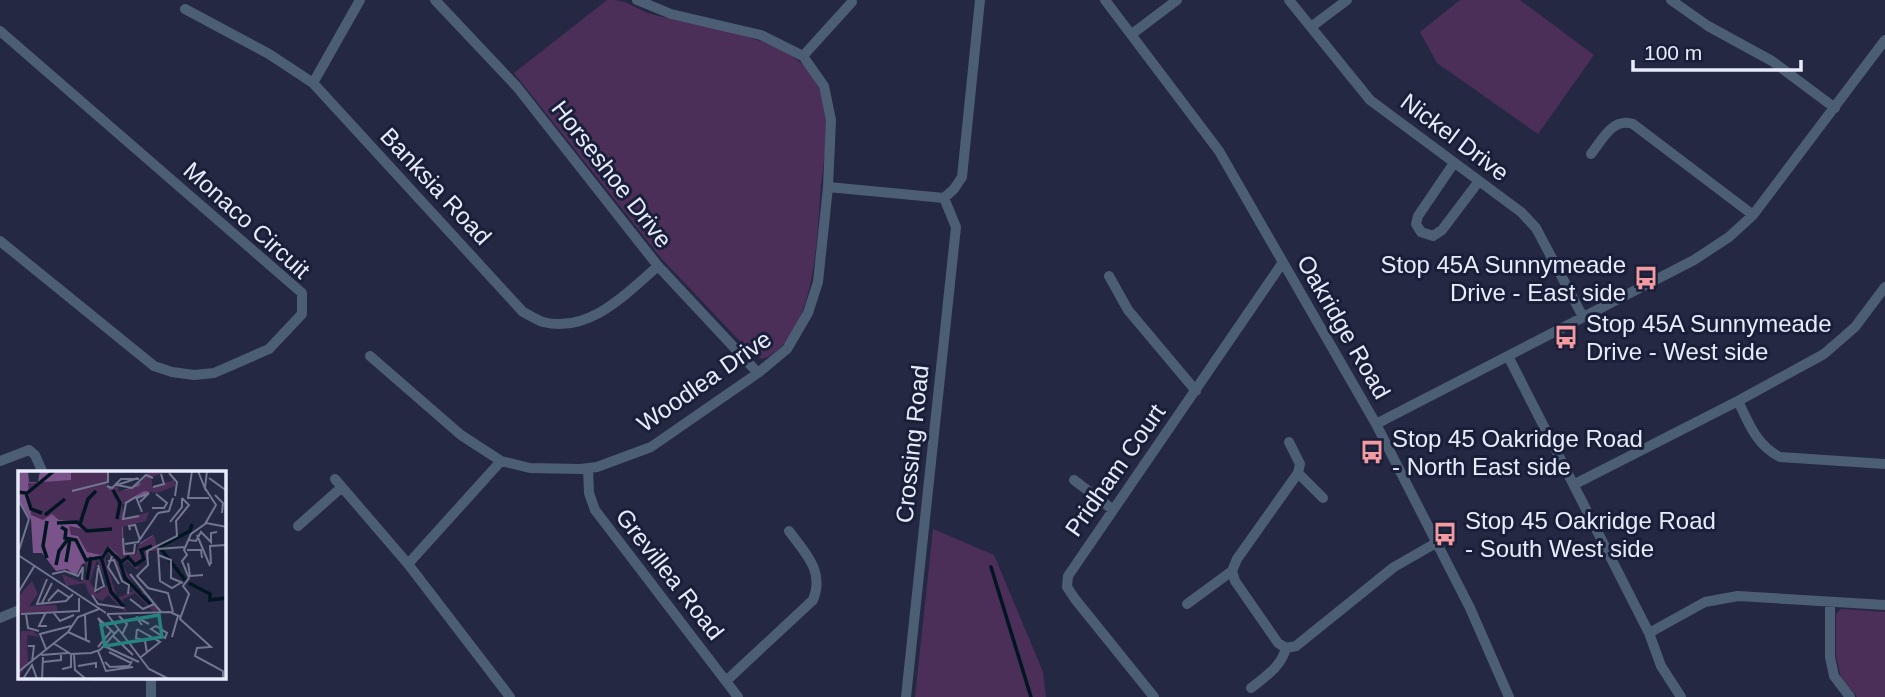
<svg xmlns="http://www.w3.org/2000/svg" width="1885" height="697" viewBox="0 0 1885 697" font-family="Arial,sans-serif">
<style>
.park{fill:#4c2f58}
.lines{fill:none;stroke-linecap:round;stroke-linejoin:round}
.stream{stroke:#011622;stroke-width:3.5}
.minor{stroke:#4c5e74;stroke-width:10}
.labels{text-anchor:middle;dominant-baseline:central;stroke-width:6;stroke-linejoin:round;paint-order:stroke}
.street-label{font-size:24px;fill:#e8ecfe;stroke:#1a1f39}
.poi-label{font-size:24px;fill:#e8ecfe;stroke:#1a1f39;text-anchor:start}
.inset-river{fill:none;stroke:#011622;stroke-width:3.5}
.inset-road{fill:none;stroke:#72768e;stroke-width:2}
.view{fill:#25827c;fill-opacity:0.15;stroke:#25827c;stroke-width:3.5}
.inset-edge{fill:none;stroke:#e8ecfe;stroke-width:3.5}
</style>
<rect width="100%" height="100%" fill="#242843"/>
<path class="park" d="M607 0C632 0 630 7 651 14 694 27 782 34 809 72 819 85 826 104 827 121 828 142 823 164 821 185 817 233 817 337 763 359L753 355 661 258 514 73Z
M1460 0H1520L1594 55 1538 134 1437 63 1420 32Z
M933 529 994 555 1043 672 1046 697H915Z
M1841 609 1885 612V697H1857L1841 677 1836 656V614Z"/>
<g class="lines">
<path class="stream" d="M991 567 1031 697"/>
<path class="minor" d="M435 0 517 87 658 266 758 373
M1105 0 1219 151 1376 424 1470 608 1509 697
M1289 0 1370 100 1521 212 1536 228 1583 317
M1671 0 1708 26 1772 61 1835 108
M185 9 269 54 313 83 523 312C529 315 537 320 543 322 589 334 627 293 658 266
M1311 27 1347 0
M0 31 302 293V314L269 349 214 373 194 375 172 372 154 366 0 241
M1132 34 1177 0
M803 56 852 2
M313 83 360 0
M1591 154C1602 140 1613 117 1633 124L1753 215
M1454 163 1418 216 1416 224 1421 232 1433 236 1442 230 1479 181
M828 187 944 198 954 189 962 177 980 0
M1109 276 1128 310 1196 391
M370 356 461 435 501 461 530 468 580 469 597 467 651 447 758 373 787 349 808 313 818 282 828 187 831 120 824 86 803 56 761 35 671 14 637 0
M1508 356 1649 633 1661 666 1681 697
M1738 401C1749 424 1757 446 1780 457L1885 464
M1376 424 1694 260 1729 237 1753 215 1885 40
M1289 442 1300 464 1298 473 1237 559 1232 571 1235 581 1278 643 1286 648 1296 646 1394 567 1436 543
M0 461 29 450 35 455 43 473
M588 468 589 493 595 510 738 697
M1298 473 1323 498
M335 479 408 564 510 697
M1074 480 1112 509
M1575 484 1738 401 1824 354 1855 327 1885 287
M298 526 342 487
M408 564 501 461
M1830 602V657L1834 676 1850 697
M1187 604 1232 571
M0 618 19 610
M1649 633 1705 602 1738 596 1885 605
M726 681 813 600C825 571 805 553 789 531
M1251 688C1266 676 1281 667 1286 648
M151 697V678
M906 697 956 227 944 198
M1154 697 1075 599 1067 587 1068 576 1283 262"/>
</g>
<defs>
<g id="bus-bare" transform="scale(1.89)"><path d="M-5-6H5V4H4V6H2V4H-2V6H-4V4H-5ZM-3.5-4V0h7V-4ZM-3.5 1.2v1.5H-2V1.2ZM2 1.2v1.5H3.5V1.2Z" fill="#f49aa1" stroke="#1a1f39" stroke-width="2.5" paint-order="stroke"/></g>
</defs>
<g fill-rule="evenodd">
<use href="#bus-bare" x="1646" y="278"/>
<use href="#bus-bare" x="1566" y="337"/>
<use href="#bus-bare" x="1372" y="452"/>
<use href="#bus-bare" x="1445" y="534"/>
</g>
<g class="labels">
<g class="street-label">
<text transform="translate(1455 137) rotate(37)">Nickel Drive</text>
<text transform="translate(612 174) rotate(52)">Horseshoe Drive</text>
<text transform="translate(436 186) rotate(47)">Banksia Road</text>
<text transform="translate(247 220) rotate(42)">Monaco Circuit</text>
<text transform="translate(1344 327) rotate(60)">Oakridge Road</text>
<text transform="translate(704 381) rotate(-35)">Woodlea Drive</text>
<text transform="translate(912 444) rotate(-84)">Crossing Road</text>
<text transform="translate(1115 470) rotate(-55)">Pridham Court</text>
<text transform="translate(670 574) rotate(52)">Grevillea Road</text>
</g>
<g class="poi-label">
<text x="1626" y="264" text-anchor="end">Stop 45A Sunnymeade<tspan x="1626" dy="28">Drive - East side</tspan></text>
<text x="1586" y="323">Stop 45A Sunnymeade<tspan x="1586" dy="28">Drive - West side</tspan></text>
<text x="1392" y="438">Stop 45 Oakridge Road<tspan x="1392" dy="28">- North East side</tspan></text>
<text x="1465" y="520">Stop 45 Oakridge Road<tspan x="1465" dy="28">- South West side</tspan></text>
</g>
</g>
<g transform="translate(18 471)">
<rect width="208" height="208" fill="#242843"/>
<path d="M14 110 20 123 11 135 38 134 40 140 2 142 0 162V126Z" fill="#4c2f58"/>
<path d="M5 0H10L11 11H20L22 0H90L88 15 100 22 133 7 134 20 104 33 106 82 118 85 122 72 135 64 129 88 116 96 110 90 99 91 90 81 87 87 64 93 58 105 49 98 38 100 24 82H15L13 49 0 27V3Z" fill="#795389"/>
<path d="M53 0H90L88 15 92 19 99 14 101 21 121 15 131 0H152L133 6 134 16 156 9 157 15 139 22 126 20 104 33V48L131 41 128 50 104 56 105 78 118 84 121 74 136 64 140 80H128L130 88 118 95 122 96 119 99 110 90 104 93 120 121H128L126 126 142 138 136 141 117 122 104 129 109 141 106 140 90 124 84 130 71 123 67 112 48 115 44 103 63 111 69 105 67 91 87 87 99 127 115 120 89 81 100 84 91 76 83 84 69 81 60 65 53 64 51 55 65 58 62 51 41 49 34 43 25 49 13 44 10 12 53 9ZM79 89 90 113 79 123 72 111ZM3 160H15L22 166 9 164 10 192 0 208Z" fill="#4c2f58" fill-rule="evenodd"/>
<path class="inset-river" d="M95 19 102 32 99 48M0 21 8 22 13 38 24 42M8 23 36 0M27 44 47 28M39 52 59 51 69 60 94 58M62 53 70 28 78 20M43 56 48 59 47 67 58 69 68 89 85 86 90 78 103 91 110 86 117 94 126 88 123 79 134 75M141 76 172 60 174 53M143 78 167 109M83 86 93 121 106 136M29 87 25 75 29 50M48 91 52 68M102 91 107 107 134 135M38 94 41 80 50 68M69 109 73 86M171 112 192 123V129L209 127M39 208H75"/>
<path class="inset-road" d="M180 0 188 20M189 0 187 17 198 34 187 53 173 63 166 79 169 84 164 90 171 107 165 115 171 123 162 148 193 176 179 177 177 185 205 200V208M151 2 159 11 157 25M120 7 99 14 114 17 128 4 135 7M191 7 209 20M89 15 94 17 103 8H121M135 16 146 13 143 3M54 20 90 11V0M197 24 205 32 204 42M119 27 131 22 122 31M169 27H191M170 27 174 0M0 28 11 48M134 37H146L149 32 138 23M140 42 151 40 155 27M121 45 105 48 108 32 118 26 124 41M152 51 164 36V27M188 52 209 56M112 59 111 55 117 54 122 69M179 64 192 95M105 67 106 83 116 82 117 73M171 69 178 70 183 61 193 71V62L199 61M107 73 120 71 140 42M1 79 11 48M169 79H183L184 87M0 84 88 142M140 84 153 89V107L165 112M94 85 90 96 101 113M90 90 96 89 104 110 111 114 110 123M170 92 172 105 185 104M193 93 192 75 209 74M34 103 47 100 60 105 65 96 64 109M112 103 143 141M29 108 19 133 48 130 55 123M164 111 154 117 142 110 140 78 167 76M77 120 86 115 80 94M77 121 80 97M0 122 17 94M74 124 80 133 106 137M112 128 125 138 136 133M30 130 40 119 52 127M24 132 34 112M28 141 21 155H29M35 141 42 150 56 144M155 141 150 122 130 117 119 105 130 94 129 80 159 65 158 50 171 34 164 27M3 143 61 140V127M8 143 10 157 21 160M89 143 131 198 151 208M89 143 152 141 163 146M67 144 68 169M101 145 109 153 104 164M124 154 118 146 131 153M138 155 149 162 147 167 133 158ZM85 156 80 147 96 162M119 158 142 171 123 186M119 158 118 167 127 170 129 182M50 161 72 171M94 164 115 184M154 166 160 145M35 172 53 183 73 182 82 179 100 159M10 175H16L14 191M86 175 121 191M80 176 94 159M28 178 22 163 53 155M80 180 88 200 115 196M91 181 113 192M23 184 50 182M56 184 57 199 68 208M25 191 43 189V184M87 191 92 196 111 195 114 190M60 195 78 192V197M44 198 53 196V183M0 201 50 161 60 146 81 138M5 208 14 194 19 208M24 208 25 186"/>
<path class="view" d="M141 144 144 166 87 175 83 154Z"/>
<rect width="208" height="208" class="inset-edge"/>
</g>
<path d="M1633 60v10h168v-10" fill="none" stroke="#e8ecfe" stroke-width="3.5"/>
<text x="1644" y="60" font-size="21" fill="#e8ecfe" stroke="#1a1f39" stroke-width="5" paint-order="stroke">100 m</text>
</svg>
